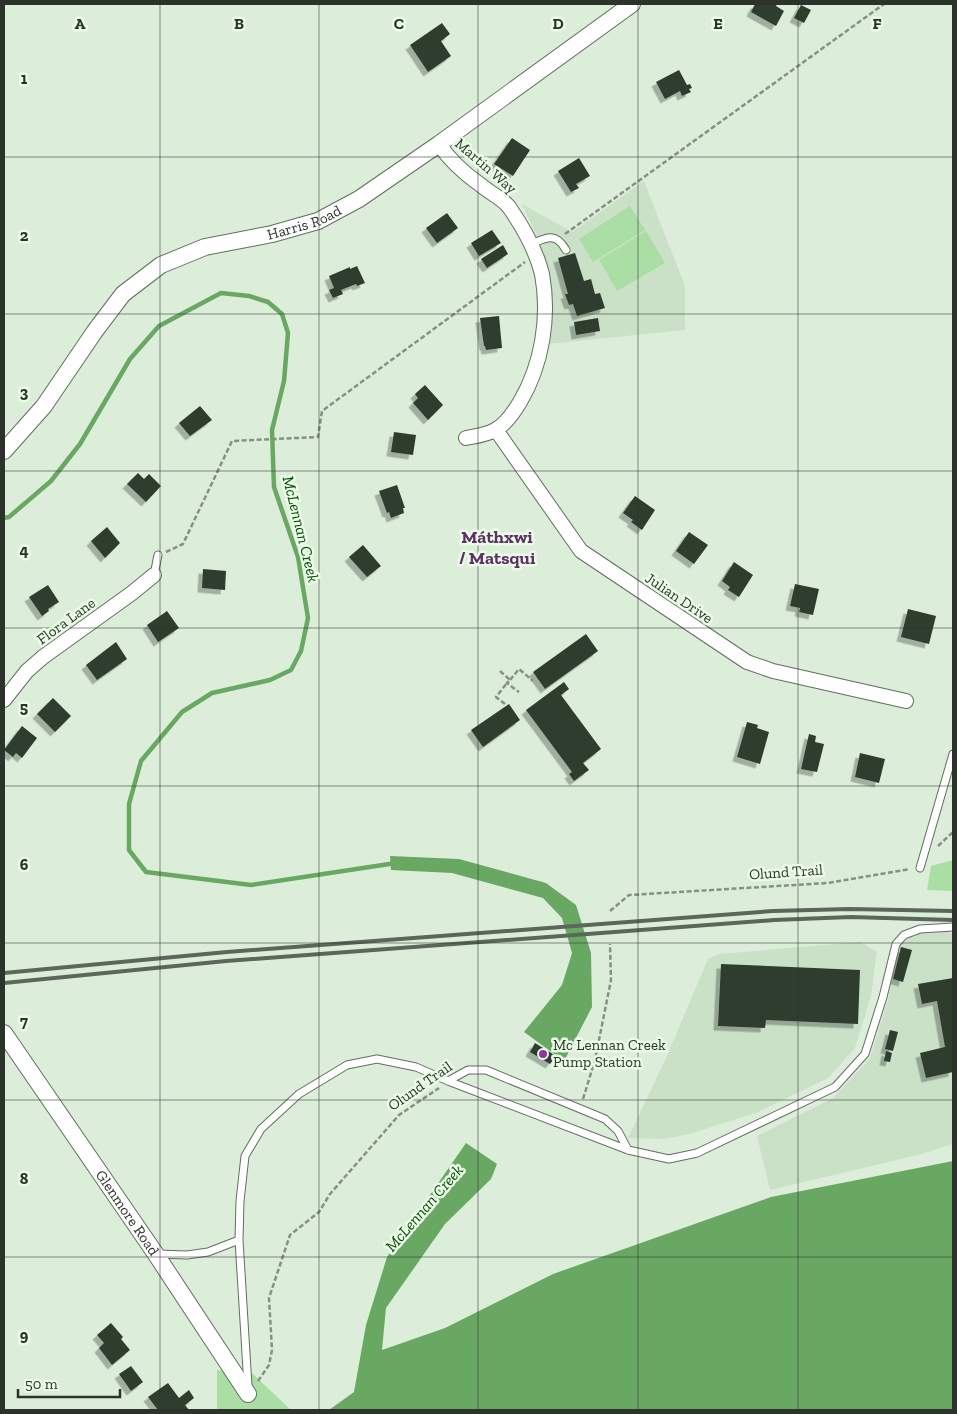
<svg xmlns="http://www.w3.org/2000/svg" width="957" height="1414" viewBox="0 0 957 1414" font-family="'Zilla Slab',serif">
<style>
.built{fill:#cae1c8}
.green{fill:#aadea4}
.water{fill:#69a863}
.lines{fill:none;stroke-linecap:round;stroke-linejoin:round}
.stream{stroke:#69a863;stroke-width:4.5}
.building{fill:#2f3d2e;filter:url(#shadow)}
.service-casing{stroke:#606f5e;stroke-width:9}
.minor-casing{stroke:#606f5e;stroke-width:16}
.tertiary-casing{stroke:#606f5e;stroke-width:18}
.path{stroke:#859183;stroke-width:2.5;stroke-dasharray:5 2.5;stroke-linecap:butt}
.service{stroke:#fff;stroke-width:7}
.minor{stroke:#fff;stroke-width:14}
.tertiary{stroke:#fff;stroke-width:16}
.rail{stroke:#5c665b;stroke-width:4}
.grid{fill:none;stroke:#2c332b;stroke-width:1;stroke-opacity:0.55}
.poi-dot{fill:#91349e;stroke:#eafbe8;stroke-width:2}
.labels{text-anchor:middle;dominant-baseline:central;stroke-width:5;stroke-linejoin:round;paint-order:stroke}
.street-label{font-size:15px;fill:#2c332b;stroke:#eafbe8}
.poi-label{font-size:15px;fill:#2c332b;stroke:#eafbe8;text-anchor:start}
.water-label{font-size:16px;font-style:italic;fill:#074c05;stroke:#eafbe8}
.quarter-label{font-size:18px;font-weight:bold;fill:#5e3165;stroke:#eafbe8}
.grid-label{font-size:16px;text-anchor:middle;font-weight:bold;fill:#2c332b;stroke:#eafbe8;stroke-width:5;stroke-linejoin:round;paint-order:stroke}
</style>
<defs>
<filter id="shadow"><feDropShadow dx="-4.5" dy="4.5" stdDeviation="0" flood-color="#0004"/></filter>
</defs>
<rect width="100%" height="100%" fill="#dceeda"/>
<path class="built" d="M644 181 685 286V330L548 344 552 318V295L548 273 535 232 522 204 572 232Z
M949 931 953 936V1144L918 1155 770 1190 757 1136 833 1098 870 1058 888 999 899 947 909 938 922 933Z
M860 942 877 952 871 996 855 1048 828 1078 756 1113 689 1134 665 1139 628 1138 666 1058 708 959 719 954Z"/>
<path class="green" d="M630 206 645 230 593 262 579 239Z
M646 231 665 263 617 291 599 260Z
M953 860V891L927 890 931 866Z
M217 1370 252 1373 291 1410H217Z"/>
<path class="water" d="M390 856 459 859 546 883 576 905 591 953 592 1007 564 1061 524 1032 562 985 572 953 562 918 543 898 452 873 391 870Z
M466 1143 497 1164 491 1179 445 1224 386 1308 382 1350 445 1328 553 1274 771 1197 953 1161V1410H329L354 1392 366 1325 387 1257Z"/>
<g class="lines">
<path class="stream" d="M4 518 9 517 51 481 80 444 130 359 159 326 221 293 249 296 268 302 282 314 288 333 284 381 272 430 274 487 298 557 308 618 301 651 291 670 270 680 212 693 182 712 141 761 129 804V850L146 872 251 885 396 863"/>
</g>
<path class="building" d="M755 4H777L776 6 784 11 776 26 751 12Z
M801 5 811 10 804 23 794 18Z
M442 23 450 34 441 41 451 56 428 72 410 45Z
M679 70 687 85 690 84 692 88 689 89 691 92 682 96 680 91 665 99 656 82Z
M512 138 530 150 513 176 494 164Z
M579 158 590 176 576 184 579 188 571 192 558 171Z
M447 213 458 228 437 243 426 228Z
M492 230 501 243 479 256 471 243Z
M503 245 508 254 487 268 481 259Z
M575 253 584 281 591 279 595 294 600 293 605 308 577 316 573 304 569 305 565 294H568L558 258Z
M357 266 365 283 357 286 356 284 341 290 343 294 333 298 329 290 334 288 329 276 350 267V269Z
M499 316 502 348 486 350 485 346H484L480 318Z
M598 318 600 331 576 335 574 322Z
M425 385 443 405 428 420 413 403 418 398 415 394Z
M200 406 212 420 190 436 179 423Z
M394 432 416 435 413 455 391 452Z
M138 473 144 479 149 474 161 486 146 502 127 484Z
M397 485 405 508H403L404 513 391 518 389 512 387 513 379 491Z
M635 496 655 510 642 530 631 522 633 520 623 513Z
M107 527 120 543 105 558 91 541Z
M689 532 708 545 694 564 676 551Z
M363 545 381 566 367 577 349 557Z
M734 562 753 575 739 597 728 590 730 587 722 581Z
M203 569 226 571 225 590 202 588Z
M795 584 819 589 813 615 799 612 800 608 790 606Z
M48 585 59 602 48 609 49 611 42 616 29 597Z
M908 609 936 616 929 644 901 637Z
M167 611 179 628 158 642 147 625Z
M586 634 598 651 545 689 533 672Z
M116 642 127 659 97 680 86 665Z
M564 682 569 689 561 695 601 749 583 763 589 770 574 781 569 774 572 772 526 710Z
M53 698 71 716 55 732 37 714Z
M509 704 520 720 483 747 471 730Z
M747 722 758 725 757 728 769 732 760 764 737 757Z
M22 726 37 738 22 758 16 753 13 757 4 750Z
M809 734 816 736 815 742 824 744 817 772 801 769Z
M860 753 885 759 879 783 855 777Z
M901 947 912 950 903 982 893 979Z
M721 964 860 970 858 1024 766 1020 765 1028 718 1026Z
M953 978V1072L926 1078 920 1053 945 1047 937 1001 922 1004 918 984Z
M890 1030 898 1032 893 1051 885 1049Z
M535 1043 556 1056 550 1064 530 1052Z
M886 1051 892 1053 890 1062 884 1061Z
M111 1323 123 1337 121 1339 130 1350 112 1365 99 1348 104 1343 97 1335Z
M131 1366 143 1382 131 1391 119 1374Z
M168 1383 179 1398 189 1390 194 1398 185 1405 189 1410H158L148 1397Z"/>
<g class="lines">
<g class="service-casing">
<path id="service" d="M531 244C547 237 556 232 566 250
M154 575 158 555
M920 868 953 754
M448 1081 468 1070H486L605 1119 618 1131 628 1150
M158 1254 187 1255 208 1252 239 1240
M248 1386 239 1240 240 1201 245 1156 261 1129 299 1094 347 1065 377 1059 416 1067 448 1081 628 1150 669 1159 697 1153 835 1087 865 1054 883 997 896 944 904 935 920 929 953 927"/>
</g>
<g class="minor-casing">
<path id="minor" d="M439 144C450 161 465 174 482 186 490 193 502 198 509 207 523 227 536 250 542 274 550 317 542 365 520 402 514 412 505 425 495 430 486 435 476 436 466 438
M496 430 581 551 747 662 773 671 906 701
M4 700 27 671 43 657 132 593 154 575"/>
</g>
<g class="tertiary-casing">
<g id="tertiary">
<path id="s1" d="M4 451 44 406 95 331 123 294 161 265 205 247 272 234 318 221 359 199 439 144 632 4"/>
<path id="s2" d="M4 1033 155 1253 248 1394"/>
</g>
</g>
<path class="path" d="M565 234 884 4
M166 552 183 544 232 441 318 437 322 411 525 262
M500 671 510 680 507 683 519 692
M510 680 519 669 533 681
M505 704 496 697 507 683
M938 846 953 832
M610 911 629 895 828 883 910 869
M583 1099 595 1060 611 980 610 944
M258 1381 269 1365 272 1350 269 1298 290 1235 319 1212 330 1194 399 1115 439 1088"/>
<use href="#service" class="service"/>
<use href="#minor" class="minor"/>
<use href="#tertiary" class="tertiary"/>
<path class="rail" d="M4 973 227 952 773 911 850 909 953 911
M4 983 226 961 774 920 851 917 953 920"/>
</g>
<path class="grid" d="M160 4V1410M319 4V1410M478 4V1410M638 4V1410M798 4V1410M4 157H953M4 314H953M4 471H953M4 628H953M4 786H953M4 943H953M4 1100H953M4 1257H953"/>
<circle class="poi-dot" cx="543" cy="1054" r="5"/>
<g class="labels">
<g class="street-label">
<text transform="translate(486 166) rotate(41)">Martin Way</text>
<text stroke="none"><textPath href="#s1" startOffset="395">Harris Road</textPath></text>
<text transform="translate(679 598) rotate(34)">Julian Drive</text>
<text transform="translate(66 621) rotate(-36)">Flora Lane</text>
<text transform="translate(786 872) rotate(-4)">Olund Trail</text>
<text transform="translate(420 1086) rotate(-35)">Olund Trail</text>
<text stroke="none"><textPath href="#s2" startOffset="218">Glenmore Road</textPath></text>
</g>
<g class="poi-label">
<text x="553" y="1045">Mc Lennan Creek<tspan x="553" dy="17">Pump Station</tspan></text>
</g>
<g class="water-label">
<text transform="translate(301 529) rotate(76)">McLennan Creek</text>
<text transform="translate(424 1208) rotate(-49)">McLennan Creek</text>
</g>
<g class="quarter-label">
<text x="497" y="537">Máthxwi<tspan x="497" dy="21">/ Matsqui</tspan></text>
</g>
</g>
<g class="grid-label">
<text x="80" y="29">A</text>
<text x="239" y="29">B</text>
<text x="399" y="29">C</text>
<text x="558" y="29">D</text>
<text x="718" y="29">E</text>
<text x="877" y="29">F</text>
<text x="24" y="84">1</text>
<text x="24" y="241">2</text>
<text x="24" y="398">3</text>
<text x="24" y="556">4</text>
<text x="24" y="713">5</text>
<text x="24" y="870">6</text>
<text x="24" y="1027">7</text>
<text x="24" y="1184">8</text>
<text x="24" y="1341">9</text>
</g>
<rect width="957" height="1414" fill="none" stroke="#2c332b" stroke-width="10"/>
<path d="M18 1389v8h102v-8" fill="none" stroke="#2c332b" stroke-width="2.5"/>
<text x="25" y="1389" font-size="15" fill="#2c332b" stroke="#eafbe8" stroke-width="4" paint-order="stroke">50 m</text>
</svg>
